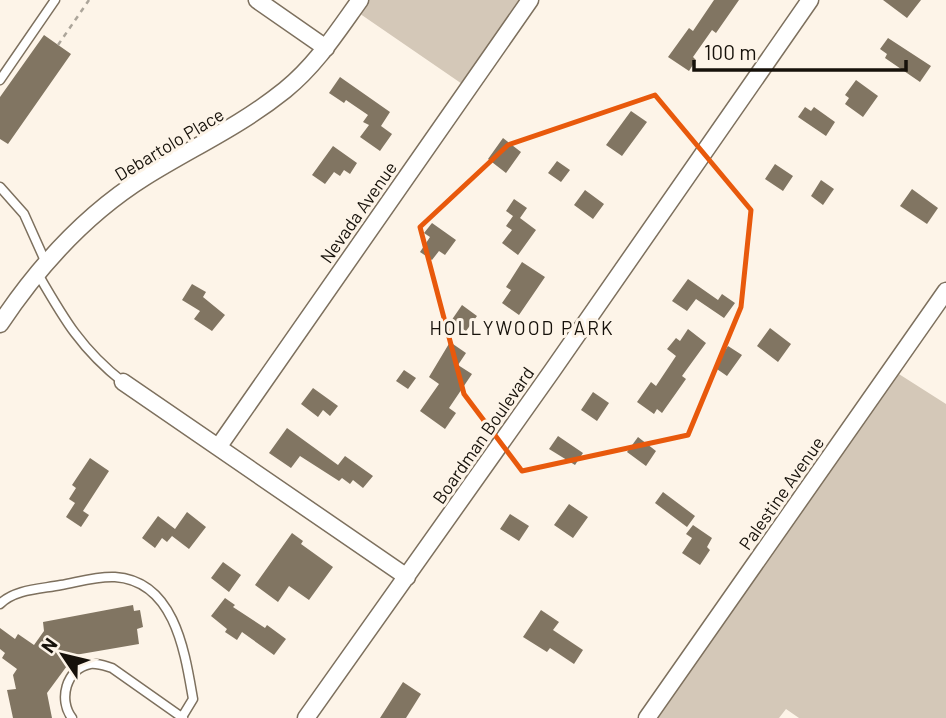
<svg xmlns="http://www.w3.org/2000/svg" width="946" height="718" viewBox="0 0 946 718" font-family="Barlow,sans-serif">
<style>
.green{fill:#d4c8b8}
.building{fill:#817562}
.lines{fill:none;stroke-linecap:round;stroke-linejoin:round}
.lane-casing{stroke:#7d705e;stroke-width:11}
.street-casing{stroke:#7d705e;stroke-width:19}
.path{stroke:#aca59a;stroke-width:2.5;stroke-dasharray:5 5;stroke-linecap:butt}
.lane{stroke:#fff;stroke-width:8}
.street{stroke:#fff;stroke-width:16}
.marked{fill:none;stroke:#e8590c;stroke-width:5;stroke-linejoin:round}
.labels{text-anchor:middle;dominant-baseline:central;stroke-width:6;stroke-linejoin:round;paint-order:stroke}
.street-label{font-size:18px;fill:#16110a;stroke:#fdf4e8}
.neighbourhood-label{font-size:19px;letter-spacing:2px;fill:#16110a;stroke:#fdf4e8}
</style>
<rect width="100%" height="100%" fill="#fdf4e8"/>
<path class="green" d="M360 0H530L468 88 353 9Z
M891 369 946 404V718H799L786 709 779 718H647Z"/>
<path class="building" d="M714 0H739L716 33 712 30 693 57 696 60 689 71 668 57 689 28 693 31Z
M883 0H921L907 18Z
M44 35 71 54 8 144 0 139V97Z
M888 38 931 66 920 82 885 58 887 54 880 49Z
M340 77 390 112 381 126 392 134 380 151 360 137 369 125 363 122 368 115 346 100 344 103 329 93Z
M856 80 878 96 863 117 845 104 849 98 845 95Z
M805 107 811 111 814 107 835 122 826 136 798 117Z
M631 111 647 122 622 156 606 145Z
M503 138 521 152 506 173 488 159Z
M333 146 357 163 350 174 344 170 340 176 334 172 325 184 312 175Z
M557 161 570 170 561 182 548 173Z
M775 164 793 176 783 191 765 179Z
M821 180 834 189 823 205 811 196Z
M912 189 938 208 927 224 900 206Z
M585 190 604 204 593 219 574 205Z
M514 199 527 208 520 218 536 230 518 255 502 243 512 230 506 226 513 216 506 211Z
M432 223 456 240 445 255 439 251 432 260 420 252 430 237 424 233Z
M522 262 545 277 519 315 502 303 511 290 506 287Z
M688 279 718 300 722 294 735 303 724 318 696 299 687 311 672 301Z
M192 284 206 292 203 297 225 315 212 331 194 319 200 311 182 300Z
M462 305 477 316 466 331 451 321Z
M770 328 791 344 778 362 757 346Z
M688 329 706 343 682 376 686 379 662 413 657 409 654 414 637 402 651 382 656 386 676 356 667 349 676 338 680 341Z
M450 342 466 353 458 365 472 374 449 408 456 413 445 429 420 411 439 384 429 377Z
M728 346 742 355 727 376 714 367Z
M404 370 416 378 408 389 396 381Z
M313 388 338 406 330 416 323 410 318 417 301 404Z
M593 392 609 403 597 421 581 410Z
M287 428 338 465 345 456 373 476 363 488 353 480 350 484 342 478 339 481 300 456 291 468 269 453Z
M558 436 583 453 575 465 549 449Z
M638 437 656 451 646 466 627 452Z
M90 458 109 471 83 511 89 515 81 527 66 517 75 503 69 499 76 488 72 485Z
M663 492 695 516 687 527 655 503Z
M569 504 588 517 573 538 554 525Z
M187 512 206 527 189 549 172 536 167 542 162 538 155 548 142 538 158 516 175 529Z
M510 514 529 526 519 541 500 529Z
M693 525 712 538 707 547 710 550 700 565 682 553 692 538 686 534Z
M292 533 303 541 301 544 333 567 309 600 289 586 278 602 255 585Z
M223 562 241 575 229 592 211 578Z
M225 598 235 605 233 607 265 628 267 625 286 639 274 655 242 632 237 640 225 632 227 629 211 616Z
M133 605 134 611 140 610 143 627 137 629 139 644 75 655 47 693 52 718H13L7 690 16 689 13 675 17 669 2 658 5 653 0 649V628L15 639 18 634 34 645 44 631 43 622Z
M541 610 559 622 553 630 583 650 574 664 550 648 547 652 523 637Z
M403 682 421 694 406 718H380Z"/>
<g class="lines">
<g class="lane-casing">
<path id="lane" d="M0 80 55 0
M0 187 24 214 46 263
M38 274C64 319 81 349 123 382
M0 604C15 589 41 589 61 585 78 582 97 576 115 577 175 581 185 653 193 699L182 717
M72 718C58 700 66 669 90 664 98 663 105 666 112 668L183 718"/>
</g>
<g class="street-casing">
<path id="street" d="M257 0 326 48
M0 324C38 267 86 214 145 177 193 147 239 127 285 90 316 65 337 32 360 0
M123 382 407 577
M219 446 530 0
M306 718 552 371 810 0
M647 718 946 291"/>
</g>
<path class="path" d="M58 45 89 0"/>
<use href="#lane" class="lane"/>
<use href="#street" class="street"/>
</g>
<path class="marked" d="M655 95 751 210 741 307 688 435 522 471 464 394 420 227 508 145Z"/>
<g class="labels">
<g class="street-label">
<text transform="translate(169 144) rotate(-31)">Debartolo Place</text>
<text transform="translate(358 212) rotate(-55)">Nevada Avenue</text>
<text transform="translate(483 435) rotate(-55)">Boardman Boulevard</text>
<text transform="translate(781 493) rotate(-55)">Palestine Avenue</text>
</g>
<g class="neighbourhood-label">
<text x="522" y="327">HOLLYWOOD PARK</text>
</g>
</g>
<g transform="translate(63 655) rotate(305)" stroke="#fdf4e8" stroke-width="5" paint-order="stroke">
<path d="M0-5L12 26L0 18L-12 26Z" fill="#16110a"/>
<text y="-10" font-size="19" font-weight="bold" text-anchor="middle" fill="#16110a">N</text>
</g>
<path d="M694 60v10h212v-10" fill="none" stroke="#16110a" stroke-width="3.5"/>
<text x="704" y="60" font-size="21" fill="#16110a" stroke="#fdf4e8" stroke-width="5" paint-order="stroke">100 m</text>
</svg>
